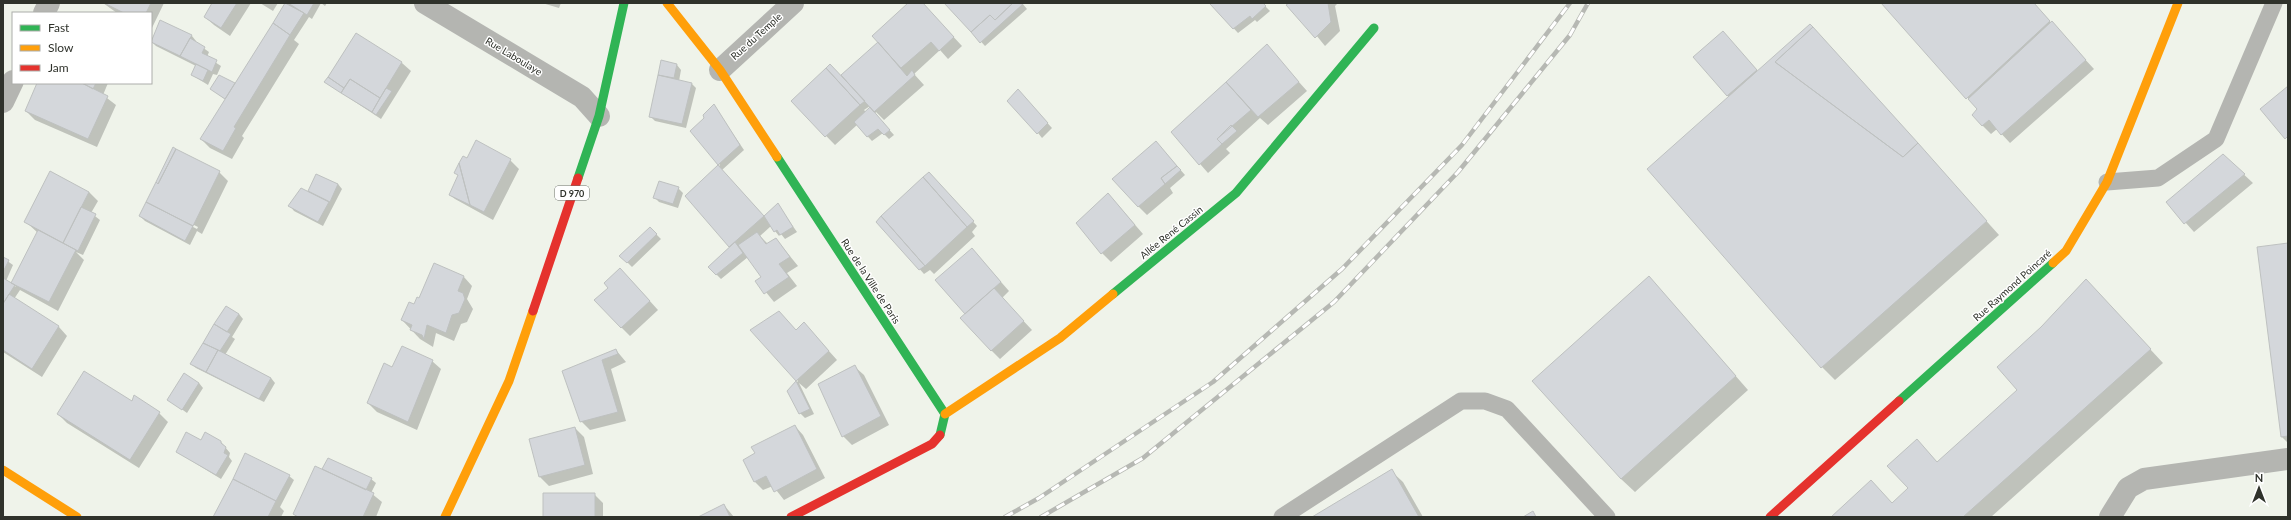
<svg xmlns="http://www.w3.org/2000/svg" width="2291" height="520" viewBox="0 0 2291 520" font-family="Lato,sans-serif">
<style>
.shadow{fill:#0003;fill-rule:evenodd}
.building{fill:#d4d7db;stroke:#bec1c0}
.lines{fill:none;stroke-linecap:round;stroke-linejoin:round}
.lane{stroke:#b4b5b1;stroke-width:17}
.street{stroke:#b4b5b1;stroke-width:22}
.fast{stroke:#30b455;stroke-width:9}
.slow{stroke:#ff9f0a;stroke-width:9}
.jam{stroke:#e5322d;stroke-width:9}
.rail-casing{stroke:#b6b8b3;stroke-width:4.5}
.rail{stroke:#fff;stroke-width:3;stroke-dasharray:9;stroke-linecap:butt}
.labels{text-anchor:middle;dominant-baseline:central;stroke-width:3;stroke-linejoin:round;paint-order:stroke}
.shield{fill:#fff;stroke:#6d706b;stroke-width:1}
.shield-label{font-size:9px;font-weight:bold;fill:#2f322b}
.street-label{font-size:10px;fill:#2f322b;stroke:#fff}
</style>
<rect width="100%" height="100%" fill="#eff3ea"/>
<path class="shadow" d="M103 3H164L151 30V13H117Z
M214 3H251L230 36 214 25 205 17Z
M260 3H278L273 11Z
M286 3H327L325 6 321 3 312 19 309 17 294 40 299 44 242 136 244 138 232 159 210 148 201 139 226 100 211 89 235 84Z
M542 3H561L559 8Z
M910 3H922L962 46 948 59 940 50 914 74 924 85 884 120 876 112 875 114 894 135 889 139 883 133 872 141 857 125 835 145 792 101 841 77 879 42ZM870 106 871 107 866 112 864 110Z
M946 3H1022L1027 9 985 46Z
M1213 3H1262L1270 11 1257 22 1255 20 1238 33 1212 5Z
M1290 3H1338L1335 6 1340 31 1325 46Z
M1883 3H2033L2094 69 2010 143 1997 129 1991 134 1982 125 1978 109Z
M161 22 192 36 196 41 195 42 209 52 207 57 221 66 217 75 213 74 208 85 192 75 196 66 156 46 151 41Z
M1810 25 1999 235 1835 380 1822 367 1729 97 1695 57 1731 41 1758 72Z
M356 34 402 63 411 71 381 119 325 82Z
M1267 46 1307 91 1268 125 1260 118 1226 149 1230 153 1208 173 1172 132Z
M662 61 677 65 681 70 679 81 692 84 696 88 686 128 655 121 650 116Z
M38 83H108L103 95 116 105 97 147 35 120 26 111Z
M1022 95 1052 128 1042 138 1038 133Z
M714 106 744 150 722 170 765 217 778 205 797 232 785 239 781 234 779 236 771 226 760 236 768 244 776 239 798 266 787 273 797 286 774 302 757 281 762 277 748 257 721 279 709 267 730 247 686 196 720 165 691 131 705 119Z
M1156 142 1185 175 1170 188 1173 193 1147 215 1138 206Z
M173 149 219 172 228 181 202 234 197 231 190 245 145 221 140 216 156 184 160 185 157 182ZM156 206 198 227 197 229 156 208Z
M2223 155 2253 183 2194 232 2167 202Z
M468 159 510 160 519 169 493 220 455 199 450 195Z
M317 176 338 184 342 189 323 226 294 211 290 206 308 192Z
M933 178 977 226 972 232 975 236 934 274 930 270 924 274 878 222Z
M678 188 683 193 678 208 659 202 655 198Z
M89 192 98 201 91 213 100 220 83 255 76 252 84 260 58 311 20 290 14 299 59 327 67 336 42 377 3 352V306L5 303 3 302V258L13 265 6 281 16 287 13 283 38 233 26 222Z
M1117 204 1143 234 1111 262 1102 253Z
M650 228 661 239 632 267 621 256Z
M2288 244V443L2282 437 2258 248Z
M980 258 1009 291 1002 298 1032 330 1000 359 991 350 966 314Z
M464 277 472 286 467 299 473 309 467 322 461 324 454 341 436 333 433 347 420 339 402 320 419 300Z
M1649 277 1748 390 1635 492 1621 479Z
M629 278 658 310 630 336 621 327 609 288Z
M2099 294 2163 363 1991 517H1832L1892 504 1909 489 1917 441 1938 463 2018 390Z
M239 314 243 319 232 337 235 339 225 355 271 378 275 383 264 402 196 368 191 364Z
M752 330 812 332 837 360 806 389 799 383 814 414 805 418 800 413 788 391 798 381Z
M616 350 626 362 611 369 626 421 590 430 581 421 563 371Z
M432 361 441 369 417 430 377 412 368 403 393 368Z
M855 367 864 375 889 425 852 445 843 436Z
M199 383 203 388 187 413 169 400Z
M159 413 168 422 139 468 67 423 58 414Z
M795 426 803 435 825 478 784 500 773 486 763 490 755 482 744 461Z
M575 428 584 437 593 474 549 486 540 477 530 440Z
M201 441 221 442 230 453 229 457 232 461 221 479 177 452Z
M324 469 371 479 376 483 371 493 382 502 376 517H297L294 514 327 472Z
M1391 471 1403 482 1423 517H1314Z
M289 476 294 480 280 507 284 511 281 517H215Z
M594 494 603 503V517H544Z
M724 505 734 517H700Z"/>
<path class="building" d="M104 3H151L146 13H124Z
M212 3H237L221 28 204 17Z
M285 3 304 13 290 35 273 23Z
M288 3H314L307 15Z
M908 3H923L954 37 939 51 931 42 901 68 872 36Z
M944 3H1013L995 20 990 15 971 32Z
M1013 3 1023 4 980 43 971 32 990 15 995 20Z
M1212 3H1263L1266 6 1252 19 1250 16 1233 29 1210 4Z
M1289 3H1328L1331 22 1315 38 1286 5Z
M1881 3H2034L2050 21 1966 99Z
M160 20 192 35 180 56 151 42Z
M2052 21 2086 60 2001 135 1989 120 1982 126 1972 115 1977 109 1968 99Z
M273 23 290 35 234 127 236 128 223 151 200 139Z
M1810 24 1813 27 1775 62 1903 157 1918 143 1987 221 1821 368 1647 169Z
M1813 27 1918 143 1903 157 1775 62Z
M1723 31 1757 70 1727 96 1693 57Z
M356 33 402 62 380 98 350 79 344 88 328 77Z
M190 38 205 47 202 53 217 60 212 72 180 56Z
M878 42 907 76 912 70 915 75 874 112 841 75Z
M1267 44 1299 82 1258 117 1226 82Z
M661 60 677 64 674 78 658 75Z
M196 64 208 70 203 81 191 75Z
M830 64 865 101 860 105 826 68Z
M826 68 860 105 825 137 791 101Z
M219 75 235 83 225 99 210 89Z
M658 75 692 83 682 124 649 117Z
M328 77 344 88 341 93 324 82Z
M350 79 380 98 372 112 341 93Z
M1226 82 1251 110 1217 139 1222 144 1199 165 1171 132Z
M37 83H82L108 96 88 139 25 111Z
M82 83H96L93 89Z
M2288 86V136L2285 139 2260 109Z
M386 88 392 91 376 115 372 112Z
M1018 89 1048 123 1037 134 1007 101Z
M714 104 740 145 718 165 690 131 704 118 703 115Z
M870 107 890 130 884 135 878 129 867 137 854 122Z
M1231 125 1237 131 1222 144 1217 139Z
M476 140 511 159 484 212 470 205 459 163 463 156 467 158Z
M1156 141 1177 166 1161 178 1165 184 1138 207 1112 179Z
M173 147 176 149 158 184 156 182Z
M176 149 220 171 193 226 146 202 156 182 158 184Z
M2223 154 2245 174 2184 224 2166 202Z
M459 163 470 205 449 195 458 175 454 173Z
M718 165 764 216 729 247 685 196Z
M1177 166 1181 170 1165 184 1161 178Z
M50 171 89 192 63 243 24 222Z
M929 172 974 221 967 227 923 177Z
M316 174 338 184 330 202 308 191Z
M923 177 967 227 925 266 881 216Z
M659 181 679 187 673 204 653 198Z
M301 188 329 202 318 222 288 206Z
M1108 193 1135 225 1101 254 1076 223Z
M146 202 193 226 185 241 139 216Z
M778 203 793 227 780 235 777 230 774 232 764 216Z
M81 207 96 214 78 251 63 243Z
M881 216 925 266 919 270 876 222Z
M650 227 657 234 627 263 619 256Z
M38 230 76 250 49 302 11 283Z
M757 232 766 244 776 238 790 257 779 264 789 277 764 294 755 281 761 277 738 245Z
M735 242 743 253 716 275 708 267Z
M2288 243V436L2281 437 2257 247Z
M972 248 1001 282 965 314 935 280Z
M3 257 9 260 3 272Z
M434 263 464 276 458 291 463 293 465 299 459 313 452 315 446 333 427 325 424 339 422 335 410 330 412 325 401 320 409 302 414 304 417 297 419 298Z
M620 268 650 301 621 328 594 300 608 288 604 283Z
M1649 276 1736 376 1621 479 1532 381Z
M3 278 15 285 4 302 3 301Z
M2086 279 2151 349 1963 517H1831L1871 480 1892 503 1908 488 1887 466 1917 439 1937 462 2017 390 1997 367 2041 327Z
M994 288 1024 321 991 351 960 318Z
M9 294 59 326 32 369 3 350V304Z
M226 306 239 314 227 332 214 324Z
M779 311 796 330 804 322 829 351 796 381 750 330Z
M214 324 231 334 220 351 203 343Z
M203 343 218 350 206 372 190 364Z
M402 346 433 360 408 422 367 403 384 363 392 367Z
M616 349 618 354 602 360 618 412 580 422 562 371Z
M218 350 271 378 259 399 206 372Z
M855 365 881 416 842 437 818 384Z
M84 371 132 401 134 395 160 412 130 460 57 414Z
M184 373 199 383 182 410 167 400Z
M796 381 810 409 799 414 787 391Z
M795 425 817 469 774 492 766 476 754 482 743 460 755 453 751 447Z
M575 427 585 465 539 477 529 439Z
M186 432 201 440 205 432 221 441V443L226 447 224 453 228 455 216 475 176 452Z
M245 453 290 475 276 501 233 479Z
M328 458 372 478 366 490 322 469Z
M315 466 374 493 363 517H298L293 514Z
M1392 469 1419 517H1312Z
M233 479 276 501 268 517H213Z
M543 493H595V517H543Z
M724 504 730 517H698Z
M1533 511 1536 517H1523Z"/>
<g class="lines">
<path class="lane" d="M2107 182 2158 178 2216 139 2274 3
M1282 517 1461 401H1485L1507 409 1607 517"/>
<path class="street" d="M425 3 582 97 599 116
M44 13 49 3
M720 70 793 3
M3 102 13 81
M2110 517 2128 488 2144 479 2288 459"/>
<path class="fast" d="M777 157 945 414 940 435
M578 178 599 116 624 3
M1113 294 1236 193 1374 28
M1899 401 2053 263"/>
<path class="slow" d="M667 3 720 70 777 157
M2053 263 2066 251 2107 182 2178 3
M945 414 1060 338 1113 294
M3 470 77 517
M445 517 509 381 533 311"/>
<path class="jam" d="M533 311 578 178
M791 517 932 444 940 435
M1770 517 1899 401"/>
<g class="rail-casing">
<path id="rail" d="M1005 517 1039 498 1213 382 1342 269 1462 145 1570 3
M1041 517 1143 458 1334 302 1458 172 1570 35 1588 3"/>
</g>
<use href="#rail" class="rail"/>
</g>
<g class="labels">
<rect class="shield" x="555" y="186" width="34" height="14" rx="3"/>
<g class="shield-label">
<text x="572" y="193">D 970</text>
</g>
<g class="street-label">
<text transform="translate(756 36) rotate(-42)">Rue du Temple</text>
<text transform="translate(514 56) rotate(31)">Rue Laboulaye</text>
<text transform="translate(1171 232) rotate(-39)">Allée René Cassin</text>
<text transform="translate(871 281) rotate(57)">Rue de la Ville de Paris</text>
<text transform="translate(2012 285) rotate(-42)">Rue Raymond Poincaré</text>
</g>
</g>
<rect width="2291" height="520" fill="none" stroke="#2f322b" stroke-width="8"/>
<rect x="12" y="12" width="140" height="72" fill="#ffffff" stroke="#acadaa"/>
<rect x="20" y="25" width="20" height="6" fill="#30b455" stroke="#acadaa"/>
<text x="48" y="32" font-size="12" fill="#2f322b">Fast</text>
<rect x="20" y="45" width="20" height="6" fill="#ff9f0a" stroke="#acadaa"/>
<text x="48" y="52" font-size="12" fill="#2f322b">Slow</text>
<rect x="20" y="65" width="20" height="6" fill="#e5322d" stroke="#acadaa"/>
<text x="48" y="72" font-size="12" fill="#2f322b">Jam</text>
<g transform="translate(2259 488)" stroke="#ffffff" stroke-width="3" paint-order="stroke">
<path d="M0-3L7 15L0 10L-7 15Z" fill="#2f322b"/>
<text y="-6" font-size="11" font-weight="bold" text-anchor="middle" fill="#2f322b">N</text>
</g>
</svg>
